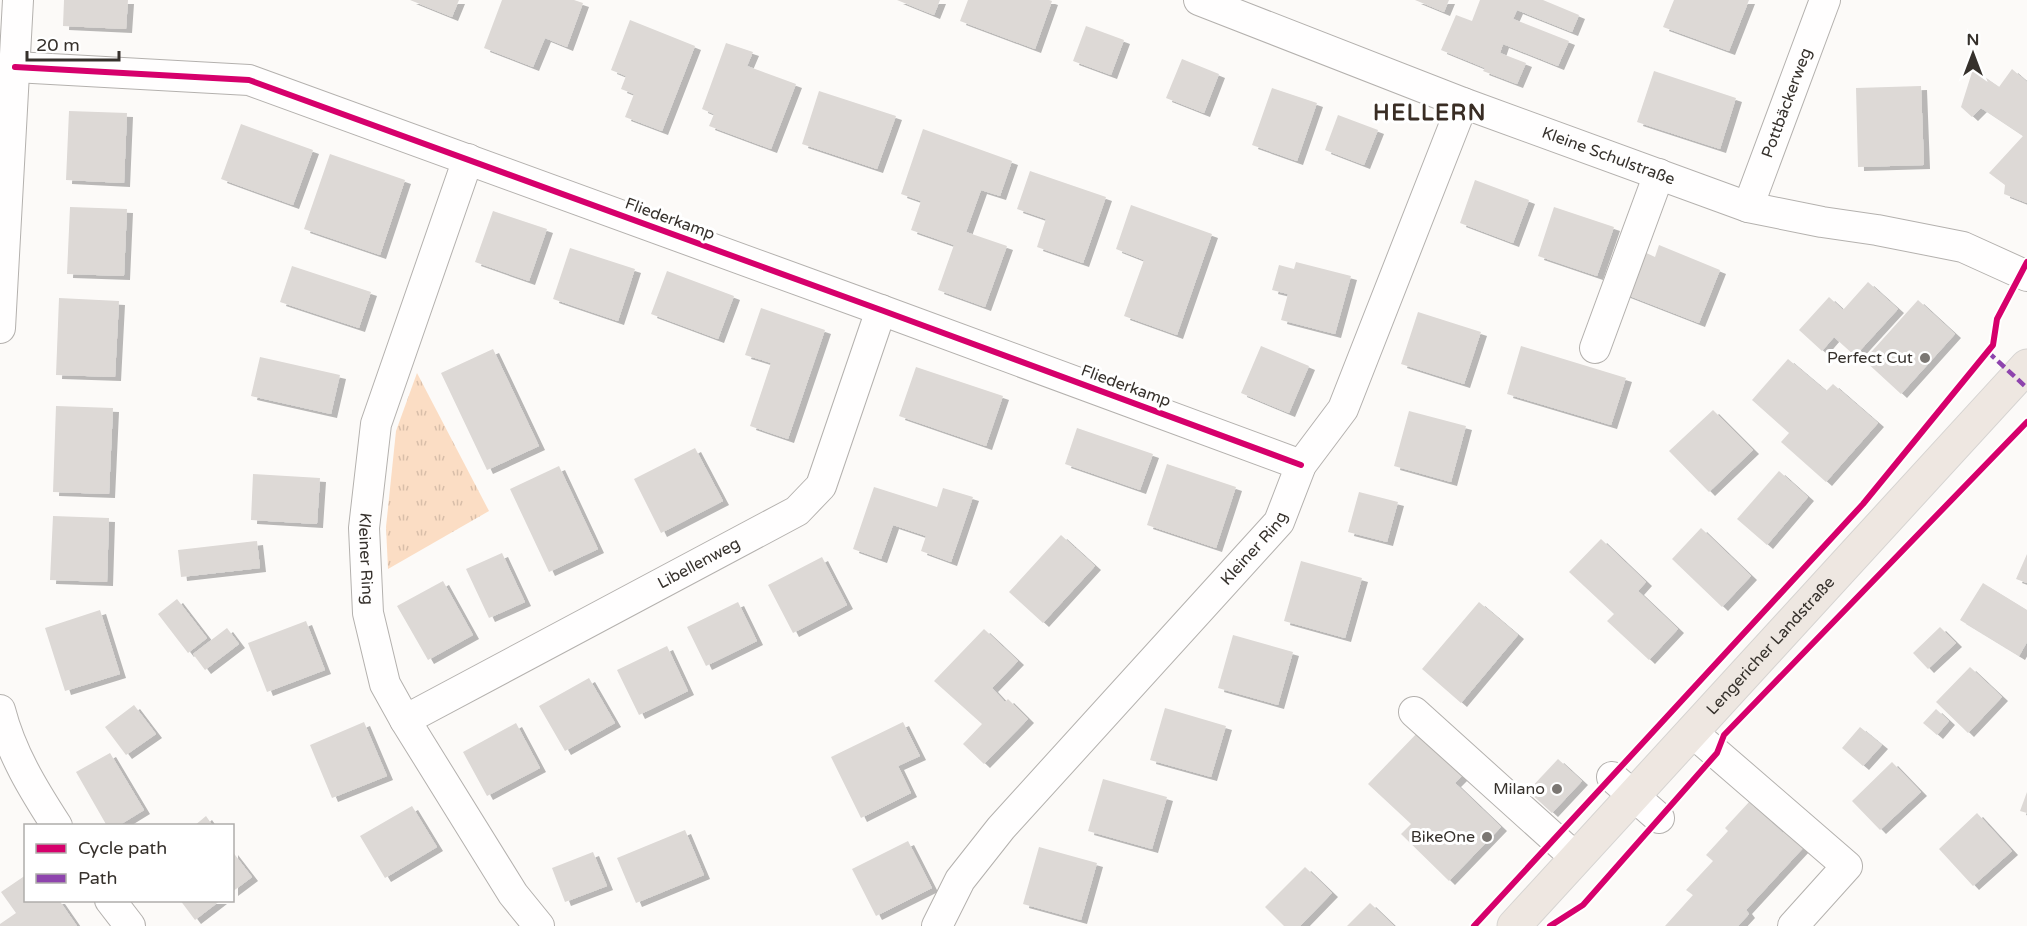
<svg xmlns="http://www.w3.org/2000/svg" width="2027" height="926" viewBox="0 0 2027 926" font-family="'Varela Round',sans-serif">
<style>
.grass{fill:url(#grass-tufts)}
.building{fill:#ddd9d6;filter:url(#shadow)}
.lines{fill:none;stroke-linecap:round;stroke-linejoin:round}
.minor-casing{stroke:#b4b1ae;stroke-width:32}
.major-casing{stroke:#d6d4d2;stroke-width:35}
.minor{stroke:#fffefe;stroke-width:30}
.major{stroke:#eee7e1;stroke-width:33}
.quiet{stroke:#8e44ad;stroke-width:4.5;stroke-dasharray:9 4.5;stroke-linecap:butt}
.cycleway-casing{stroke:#fff;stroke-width:10}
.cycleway{stroke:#d6006c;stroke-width:6}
.poi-dot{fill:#7b7773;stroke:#fff;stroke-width:2}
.labels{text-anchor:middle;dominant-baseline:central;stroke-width:6;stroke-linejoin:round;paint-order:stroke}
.street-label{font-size:16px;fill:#36312c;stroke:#fff}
.poi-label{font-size:16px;fill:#36312c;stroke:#fff;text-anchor:end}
.district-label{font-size:22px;font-weight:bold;letter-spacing:1.5px;fill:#392d24;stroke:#fff}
</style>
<defs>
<pattern id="grass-tufts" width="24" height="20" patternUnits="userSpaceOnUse" patternTransform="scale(1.5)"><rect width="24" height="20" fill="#fbddc4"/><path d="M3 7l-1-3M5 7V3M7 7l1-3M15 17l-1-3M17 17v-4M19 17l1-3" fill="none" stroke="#d8bea9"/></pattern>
<filter id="shadow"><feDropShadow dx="6" dy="4" stdDeviation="0" flood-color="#0004"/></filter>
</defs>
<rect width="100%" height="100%" fill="#fcfaf8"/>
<path class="grass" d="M417 373 489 511 388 569 386 527 396 431Z"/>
<path class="building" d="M64 0H128L126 29 63 26Z
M410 0H459L452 17Z
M502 0H574L583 3 567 47 545 38 533 67 484 48Z
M897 0H940L934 15Z
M968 0H1049L1052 1 1035 49 960 21Z
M1415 0H1449L1444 12Z
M1480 0H1543L1579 15 1572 32 1517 10 1513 19 1569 41 1558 66 1503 44 1500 53 1526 63 1517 84 1483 71 1485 68 1441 50 1456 15 1472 21Z
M1674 0H1749L1729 51 1663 27Z
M630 20 695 46 662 131 625 117 634 94 621 89 626 76 611 70Z
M1086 26 1124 40 1111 75 1073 61Z
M726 43 753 52 747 66 796 84 771 149 709 126 714 114 702 109Z
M1182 59 1219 74 1204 113 1166 98Z
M1973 69 1999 87 2012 69 2027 82V203L2004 194 2005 185 1989 173 2023 136 1981 108 1972 117 1961 107Z
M1654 71 1736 98 1720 149 1637 122Z
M1921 86 1924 165 1858 167 1856 88Z
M1272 88 1317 103 1297 161 1252 145Z
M819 91 896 116 877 169 802 144Z
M69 111 127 113 124 183 66 180Z
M1338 115 1378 130 1364 165 1325 150Z
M241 124 313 150 293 205 221 179Z
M923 129 1012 161 1000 196 981 190 966 232 1007 246 985 307 938 290 954 245 911 230 921 201 901 194Z
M330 154 405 180 380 255 304 229Z
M1030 171 1106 197 1083 263 1037 247 1046 219 1017 209Z
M1475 180 1529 200 1513 243 1460 223Z
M1131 205 1212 234 1177 335 1124 316 1144 260 1116 249Z
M70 207 127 209 124 276 67 274Z
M1554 207 1614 227 1597 276 1538 256Z
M493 211 547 229 529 281 475 262Z
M1659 245 1720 270 1699 323 1622 293 1640 250 1655 257Z
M570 248 635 269 618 321 553 299Z
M1296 262 1351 276 1335 334 1281 320 1288 294 1272 290 1279 265 1294 269Z
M292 266 371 292 359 328 280 302Z
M667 271 734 296 718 339 651 314Z
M1868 282 1898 309 1855 356 1834 337 1822 351 1799 330 1829 297 1843 310Z
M59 298 119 301 115 377 56 375Z
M1918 300 1955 334 1901 394 1864 360Z
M761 308 825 330 788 439 750 426 771 363 745 355Z
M1418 312 1481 332 1464 384 1401 364Z
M1261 346 1309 366 1289 413 1241 393Z
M1521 346 1626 378 1611 425 1507 394Z
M493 349 539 446 487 470 441 373Z
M260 357 340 375 331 414 251 396Z
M1788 359 1826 391 1833 384 1878 423 1826 482 1781 442 1789 433 1752 400Z
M916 367 1003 396 986 446 899 416Z
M56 406 113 408 109 494 53 492Z
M1713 410 1753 450 1709 492 1669 451Z
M1409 411 1466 426 1451 482 1394 466Z
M1077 428 1153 454 1140 490 1065 464Z
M695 448 723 501 661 533 634 479Z
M1167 464 1236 487 1216 548 1147 525Z
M559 466 598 549 549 572 510 489Z
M1779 471 1808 497 1767 545 1737 519Z
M253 474 320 478 317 524 251 520Z
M874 487 937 507 943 488 973 497 951 562 921 551 926 536 893 525 881 559 853 549Z
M1359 492 1398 502 1387 542 1348 532Z
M53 516 109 518 107 582 50 580Z
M1701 528 1751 576 1722 607 1672 559Z
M1061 535 1095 566 1043 623 1009 592Z
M1601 539 1646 582 1638 591 1678 629 1649 660 1607 621 1614 614 1569 572Z
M257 541 260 568 181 577 178 550Z
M502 553 525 602 489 618 466 569Z
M2027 554V583L2016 579Z
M822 557 847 605 793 633 768 585Z
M1301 561 1362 578 1345 638 1284 621Z
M443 581 473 635 428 660 397 606Z
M1983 583 2027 610V642L2019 656 1960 620Z
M177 599 207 638 188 653 158 614Z
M738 602 757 641 706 666 687 627Z
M1479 602 1518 635 1461 703 1422 669Z
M100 610 120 674 65 691 45 628Z
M306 621 325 670 267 692 248 643Z
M1940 627 1956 643 1928 669 1913 653Z
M227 628 239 644 205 670 193 654Z
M984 629 1018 661 992 688 1005 702 1008 699 1028 719 984 764 963 744 982 724 934 681Z
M1233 635 1293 652 1278 705 1218 688Z
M667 646 688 691 639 715 617 670Z
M1970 667 2002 697 1968 733 1936 702Z
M589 678 615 723 565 751 539 706Z
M134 705 156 734 126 755 105 727Z
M1165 708 1226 726 1211 777 1150 760Z
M1936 709 1949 721 1937 735 1923 723Z
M364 722 387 776 332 798 310 745Z
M903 722 920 756 898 766 911 793 861 818 831 757Z
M516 723 540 768 487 796 463 752Z
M1860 727 1882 745 1863 766 1842 748Z
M1420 730 1465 773 1455 783 1501 827 1449 881 1401 834 1411 824 1368 784Z
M110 753 144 810 118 826H107L76 772Z
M1558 759 1582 781 1552 813 1528 791Z
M1892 762 1921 792 1880 830 1852 801Z
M1103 779 1167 797 1152 849 1088 831Z
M2027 792V813L2020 811Z
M1749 802 1783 833 1785 830 1804 847 1746 910 1749 914 1738 926H1665L1693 895 1686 890 1713 861 1706 855 1728 831 1725 828Z
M412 806 437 847 385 878 360 836Z
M1977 813 2012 851 1973 886 1939 849Z
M206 816 213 826H194Z
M685 830 704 875 636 903 617 858Z
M908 841 932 888 876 916 852 869Z
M1039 847 1097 863 1081 920 1023 904Z
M232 851 252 877 232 892Z
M593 852 607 886 565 902 552 868Z
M1305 867 1332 893 1300 926H1284L1265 907Z
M26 875V900H59L77 926H0V924L16 913 1 892Z
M180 900H221L195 920Z
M1370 903 1394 926H1347Z"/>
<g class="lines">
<g class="minor-casing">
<g id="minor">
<path id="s1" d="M1199 0 1463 103 1748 207 1822 222 1877 230 1963 247 2027 276"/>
<path d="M15 67 249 80 881 310 1301 465"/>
<path id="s2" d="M468 159 376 424 364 528 368 613 385 684 405 720 513 894 539 926"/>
<path id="s3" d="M1748 207 1825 0"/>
<path d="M0 328 18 0"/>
<path d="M1595 348 1659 174"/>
<path d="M0 710C11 753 33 789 57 826"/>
<path d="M1414 712 1576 858"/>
<path id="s4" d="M405 720 797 511 821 486 881 310"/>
<path d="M1692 732 1847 866 1793 926"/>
<path d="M1612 777 1659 818"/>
<path d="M110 900 130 926"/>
<path id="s5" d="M937 926 960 880 1001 828 1279 522 1301 465 1343 409 1463 103"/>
</g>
</g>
<g class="major-casing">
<g id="major">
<path id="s6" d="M1514 926 2027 366"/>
</g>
</g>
<use href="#minor" class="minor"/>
<use href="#major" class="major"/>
<path class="quiet" d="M1988 352 2027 388"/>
<g class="cycleway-casing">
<path id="cycleway" d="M15 67 249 80 881 310 1301 465
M1474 926 1863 504 1993 345 1997 319 2027 262
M1550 926 1583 905 1717 753 1724 735 2027 422"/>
</g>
<use href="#cycleway" class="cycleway"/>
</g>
<g class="poi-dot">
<circle cx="1925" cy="358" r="6"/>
<circle cx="1557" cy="789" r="6"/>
<circle cx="1487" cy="837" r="6"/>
</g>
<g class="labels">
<g class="street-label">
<text stroke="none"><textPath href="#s3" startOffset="111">Pottbäckerweg</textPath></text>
<text stroke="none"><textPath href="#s1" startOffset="438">Kleine Schulstraße</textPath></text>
<text transform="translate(670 219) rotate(20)">Fliederkamp</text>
<text transform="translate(1126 386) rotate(20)">Fliederkamp</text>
<text stroke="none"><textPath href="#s5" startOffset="495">Kleiner Ring</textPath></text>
<text stroke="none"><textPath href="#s2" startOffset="416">Kleiner Ring</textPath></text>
<text stroke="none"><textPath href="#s4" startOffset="333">Libellenweg</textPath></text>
<text stroke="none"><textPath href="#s6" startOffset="380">Lengericher Landstraße</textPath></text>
</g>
<g class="poi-label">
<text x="1913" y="358">Perfect Cut</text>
<text x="1545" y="789">Milano</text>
<text x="1475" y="837">BikeOne</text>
</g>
<g class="district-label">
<text x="1430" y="113">HELLERN</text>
</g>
</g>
<rect x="24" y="824" width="210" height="78" fill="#ffffff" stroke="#afadab" stroke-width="1.5"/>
<rect x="36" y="844" width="30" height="9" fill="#d6006c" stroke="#afadab" stroke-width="1.5"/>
<text x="78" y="854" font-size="18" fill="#36312c">Cycle path</text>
<rect x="36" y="874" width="30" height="9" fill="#8e44ad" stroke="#afadab" stroke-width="1.5"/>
<text x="78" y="884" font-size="18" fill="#36312c">Path</text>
<g transform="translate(1973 54)" stroke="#ffffff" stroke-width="4.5" paint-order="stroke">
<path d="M0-4.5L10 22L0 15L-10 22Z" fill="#36312c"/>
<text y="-9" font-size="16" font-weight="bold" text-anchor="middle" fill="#36312c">N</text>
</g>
<path d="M27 51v9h92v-9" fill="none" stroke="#36312c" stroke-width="3"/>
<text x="36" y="51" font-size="18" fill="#36312c" stroke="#ffffff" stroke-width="4.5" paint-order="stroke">20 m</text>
</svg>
